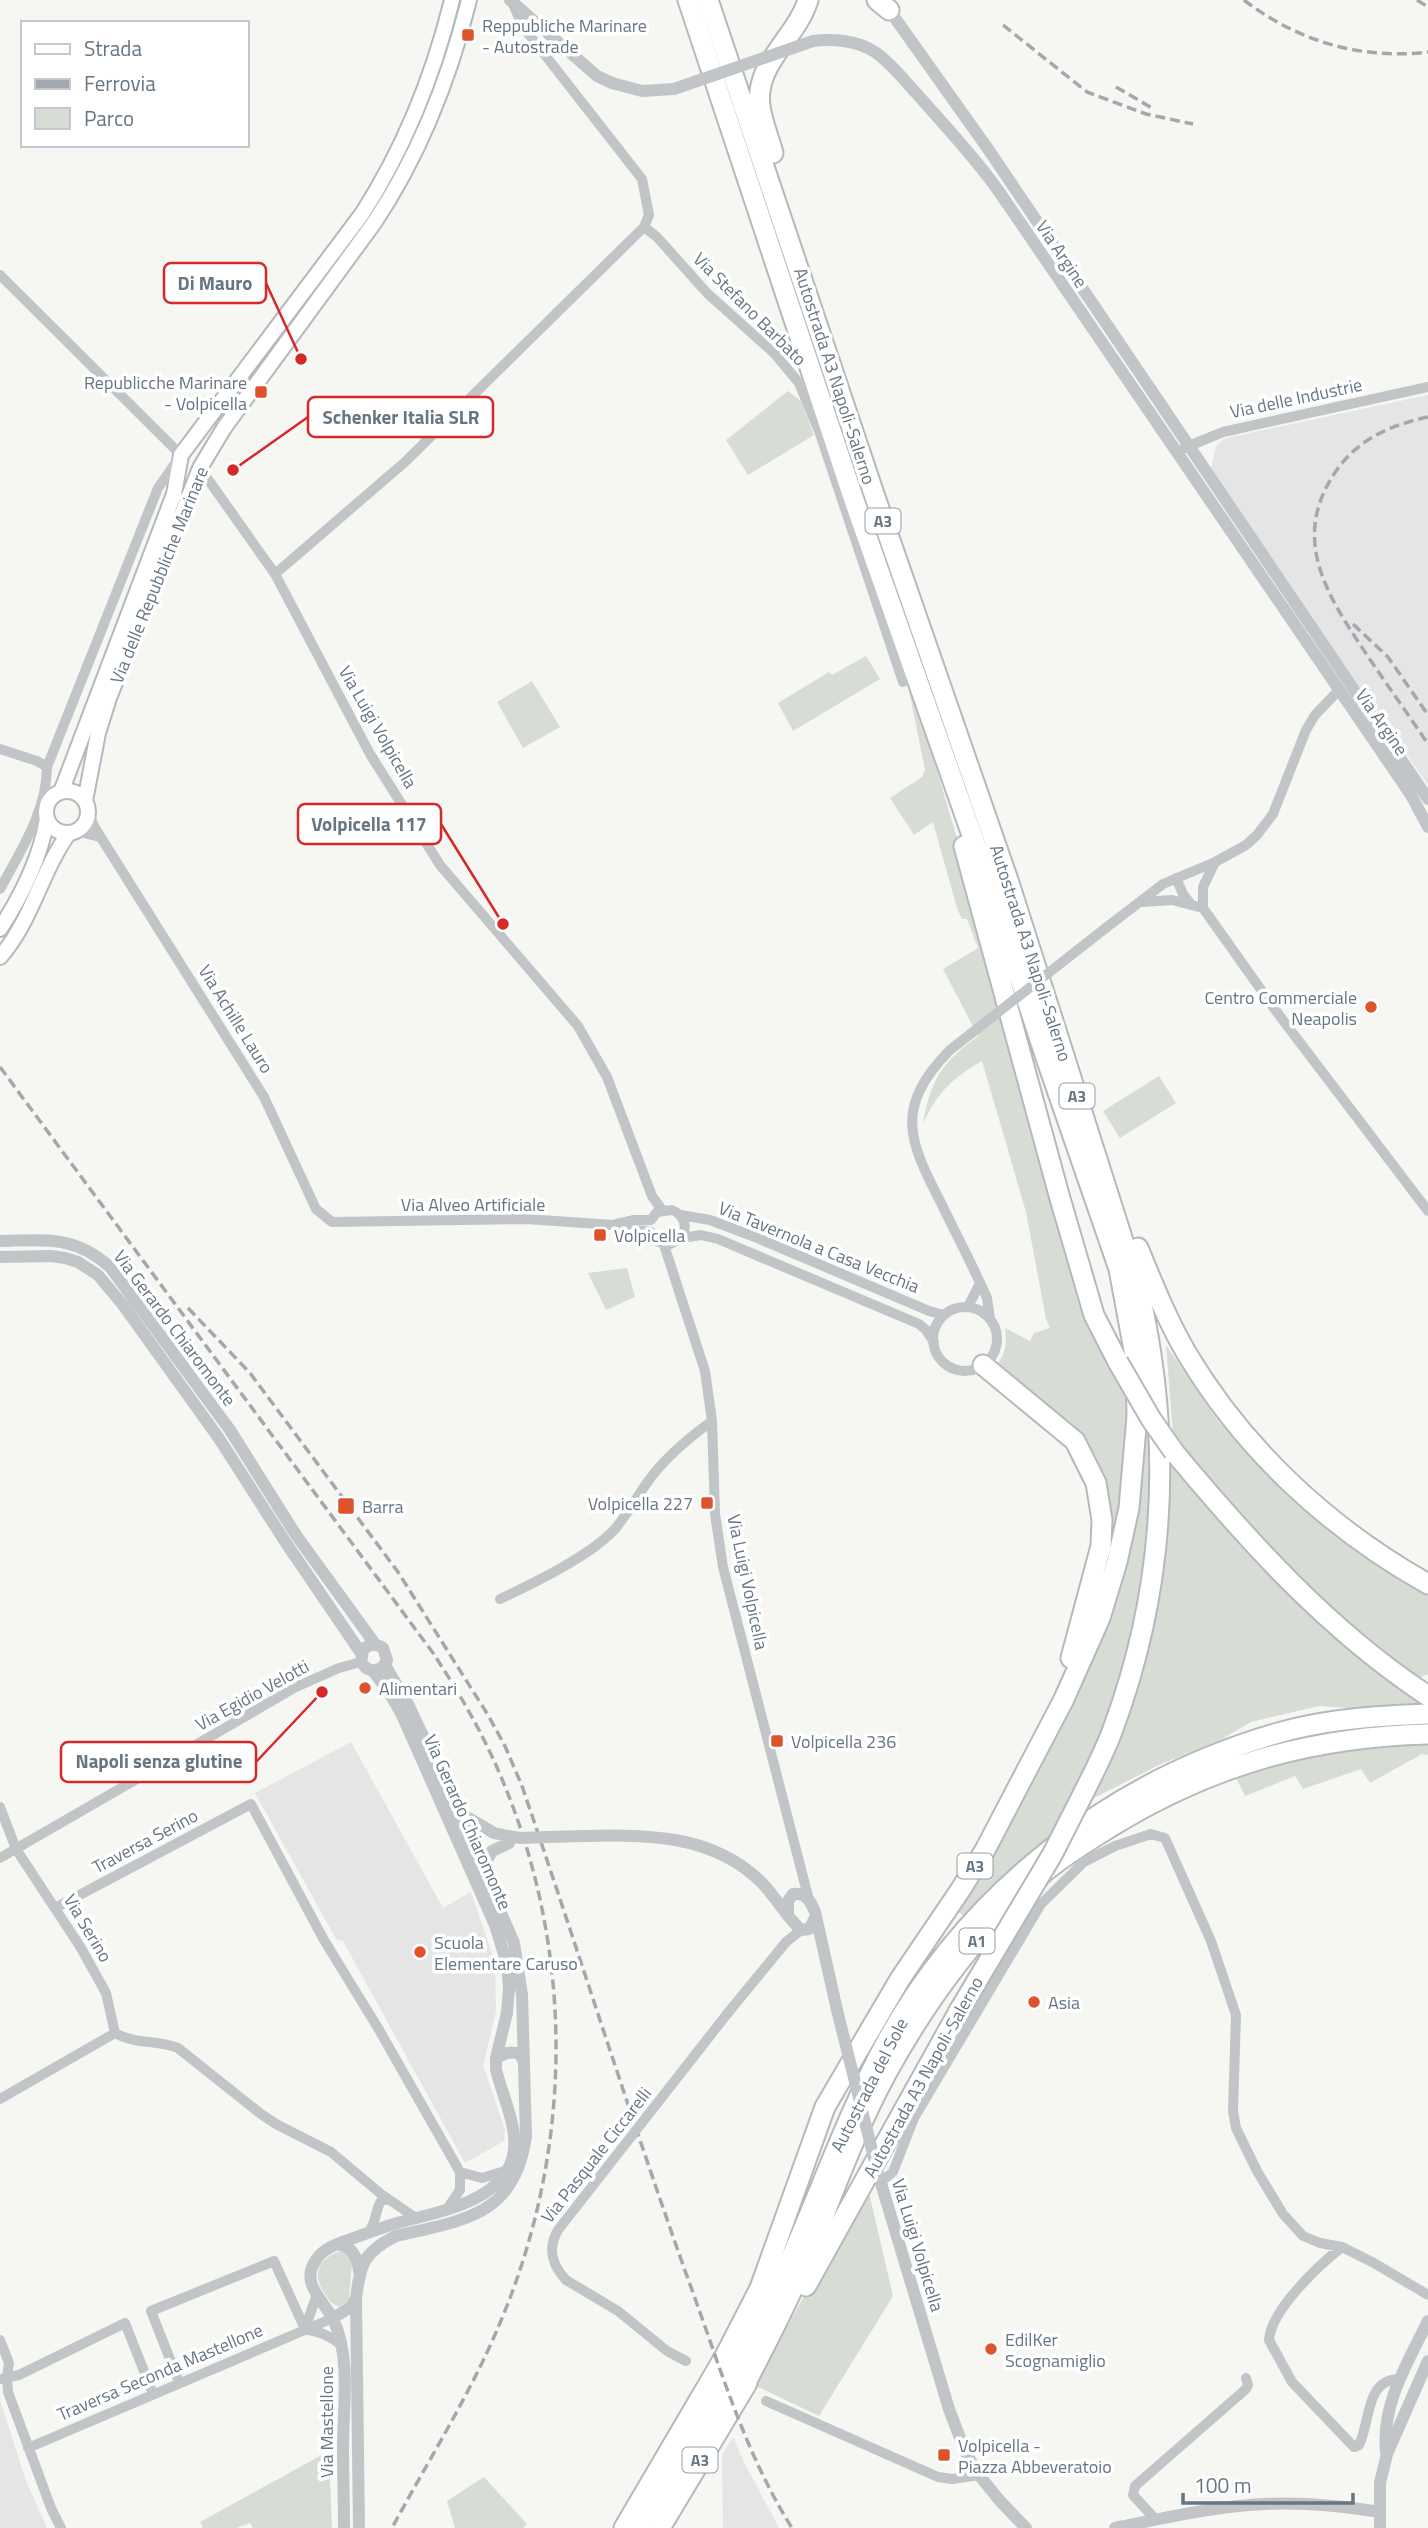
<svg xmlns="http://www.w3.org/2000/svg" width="1428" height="2528" viewBox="0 0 1428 2528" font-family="'Titillium Web',sans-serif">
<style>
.built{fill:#e4e5e4}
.green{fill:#d7ddd4}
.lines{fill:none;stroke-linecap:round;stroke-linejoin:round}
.secondary-casing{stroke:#b4b9bd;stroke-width:18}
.motorway-casing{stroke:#b6b9bc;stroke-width:23}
.minor{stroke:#c1c5c8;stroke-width:10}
.tertiary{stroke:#c1c5c8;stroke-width:12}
.secondary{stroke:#fff;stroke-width:14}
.motorway{stroke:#fff;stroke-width:19}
.rail{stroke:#a2a8ad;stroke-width:3.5;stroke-dasharray:10 5;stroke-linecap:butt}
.motorway-bridge-casing{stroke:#b6b9bc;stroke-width:23;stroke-linecap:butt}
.minor-bridge{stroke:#c1c5c8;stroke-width:10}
.tertiary-bridge{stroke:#c1c5c8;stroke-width:12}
.motorway-bridge{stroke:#fff;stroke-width:19}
.poi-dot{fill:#dd532c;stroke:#fff;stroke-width:2.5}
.labels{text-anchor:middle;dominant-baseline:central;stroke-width:7;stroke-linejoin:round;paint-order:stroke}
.shield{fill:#fff;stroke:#949fa8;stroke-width:2}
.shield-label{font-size:16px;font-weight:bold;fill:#667683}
.poi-label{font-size:18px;fill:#667683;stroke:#fff;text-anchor:start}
.street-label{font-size:18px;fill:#667683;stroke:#fff}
.leader{fill:none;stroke:#d62828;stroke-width:2.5}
.callout-dot{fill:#d62828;stroke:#fff;stroke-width:2.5}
.callout{fill:#fff;stroke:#d62828;stroke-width:2.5}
.callout-label{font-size:19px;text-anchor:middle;font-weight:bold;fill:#667683}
</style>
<rect width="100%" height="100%" fill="#f6f6f3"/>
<path class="built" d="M1428 395V785L1217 481 1211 468 1216 447 1223 439 1231 437Z
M351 1742 443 1908 471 1892 495 1962 496 2012 483 2065 505 2130 504 2141 465 2163 343 1941 336 1939 255 1793Z
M0 2400 26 2481 47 2528H0Z
M733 2437 745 2464 779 2528H723L722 2455Z"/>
<path class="green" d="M788 391 801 401 814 435 748 475 726 440Z
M866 656 880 679 793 731 778 703 829 672 832 675Z
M906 675 939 777 1114 1372 1131 1405 1123 1492 1108 1559 1111 1530 1110 1504 1095 1459 1084 1443 997 1365C1006 1353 1007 1343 1005 1328L1030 1341 1034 1333 1050 1328 1046 1319 1026 1212 982 1061C952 1078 937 1093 923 1124 931 1078 942 1063 978 1036L943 969 978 948 967 919H962L957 908 933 822 914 835 890 798 922 777 925 770Z
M532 681 560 727 523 748 497 702Z
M1159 1076 1176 1103 1120 1138 1103 1111Z
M627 1268 635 1297 606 1310 588 1273Z
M1166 1345 1218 1421 1304 1510 1399 1578 1428 1594V1674L1418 1678 1331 1607 1292 1571 1227 1504 1173 1435Z
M1145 1423 1153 1433 1149 1555 1126 1668 1101 1741 1054 1838 967 1918 954 1909 1076 1687Z
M1170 1465 1238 1543 1291 1595 1428 1705 1362 1709 1319 1706 1251 1722 1222 1739 1159 1765 1092 1799 1106 1768 1152 1624 1166 1549Z
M1428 1745V1755L1422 1754 1370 1783 1361 1769 1303 1789 1295 1776 1245 1796 1236 1778C1298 1756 1362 1747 1428 1745Z
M867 2184 893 2296 819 2416 754 2385Z
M340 2251 348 2253 352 2264 349 2299 346 2303 339 2307C331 2304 327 2298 323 2291 311 2272 321 2258 340 2251Z
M329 2451 332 2528H253L250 2523 237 2528H203L200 2522Z
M484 2477 527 2524 523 2528H455L447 2501Z"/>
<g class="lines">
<g class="secondary-casing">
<path id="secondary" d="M46 812a21 21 0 1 1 42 0a21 21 0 1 1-42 0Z
M61 792 174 494 181 455 362 214C405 147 433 77 452 0
M85 801 98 733 109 698 200 468 224 428 374 223C420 154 449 80 469 0
M0 929C22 895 40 859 47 819
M0 957C32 921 41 871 69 833"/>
</g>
<g class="motorway-casing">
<path id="motorway" d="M708 0 875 497 1008 880 1139 1291C1173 1440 1166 1586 1113 1729 1105 1751 1094 1772 1084 1792
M877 0 889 10
M773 153C769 138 762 122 760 106 754 64 797 37 808 0
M964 846 1059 1195 1094 1315 1118 1362
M1138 1248C1153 1284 1167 1320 1187 1354 1245 1451 1330 1529 1428 1584
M983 1365 1075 1441 1096 1483 1102 1520 1101 1546 1071 1658
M1174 1452C1249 1542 1329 1631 1428 1696
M806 2286 959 2011
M741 2392C764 2348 787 2304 806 2259 832 2197 854 2133 886 2074 926 2001 979 1929 1042 1874 1063 1856 1088 1841 1112 1826 1212 1765 1311 1737 1428 1734
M624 2528 725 2356 760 2288 825 2107 900 1979 961 1889 985 1850 1064 1699 1100 1618 1117 1562 1129 1508 1137 1416 1136 1361 1119 1269 1046 1058 985 872 855 503 688 0
M639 2528C686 2450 738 2373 776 2291 815 2209 843 2122 887 2041 971 1890 1112 1781 1278 1733 1326 1719 1378 1716 1428 1714
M660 2528 747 2383"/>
</g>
<path class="minor" d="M513 4 523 27 642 179 649 215 644 227 657 237 707 293 775 354 799 383 819 431 903 682
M0 275 181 455 158 488 47 767C47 811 20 852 0 889
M1184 448 1223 432 1428 387
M200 468 275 574 370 754 440 865 578 1026 607 1077 652 1196 662 1210
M275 574 405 462 644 227
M0 749 37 761 47 767
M88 812 95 828 264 1097 316 1209 332 1222 526 1219 613 1225 632 1230 650 1231
M76 831 100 837
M1176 878 1183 894 1190 903
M1143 902 1172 900 1203 908 1279 1015 1428 1211
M1203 908V887L1215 862
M1107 927 1163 884 1215 862 1246 845 1257 835 1273 814 1306 730 1315 715 1339 690
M950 1050C893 1108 909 1141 942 1205 957 1236 973 1266 987 1298L990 1319
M681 1215 710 1220 755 1237 929 1311 944 1315
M616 1224 633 1220H651
M650 1231 656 1241 668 1245 682 1238C688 1226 684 1215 672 1210L657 1212 651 1220
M682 1238 701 1235 718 1239 919 1324 926 1330 934 1342
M664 1245 705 1371 712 1421 715 1514 723 1567 809 1900
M968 1307 980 1283
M933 1339a32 32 0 1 1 64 0a32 32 0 1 1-64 0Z
M500 1599C534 1583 590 1556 615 1529 629 1512 639 1493 652 1476 669 1454 690 1437 712 1421
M0 1807 16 1849 81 1948 106 1993 115 2033
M0 1858 296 1687 339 1668 361 1662
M55 1908 251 1804 324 1940 378 2028 460 2172 482 2178 505 2171
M727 2014 786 1942 801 1930
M115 2033C134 2044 158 2040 178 2048L261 2114 276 2124 331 2152 381 2194 416 2218
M0 2099 115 2033
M881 2182 893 2172 914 2118 1041 1904 1084 1862 1115 1846 1151 1834 1165 1838 1211 1941 1236 2015 1233 2111 1236 2128 1257 2171 1283 2214 1303 2236 1320 2243 1342 2247 1374 2263 1428 2295
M447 2209 460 2190V2172
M368 2233C378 2220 375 2207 382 2200H389
M1342 2247C1319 2265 1271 2310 1269 2340L1292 2382 1354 2447 1359 2445C1371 2421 1365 2379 1400 2379
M566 2280 618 2311 667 2351 686 2361
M305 2329C319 2332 329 2335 340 2344
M305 2329 316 2297
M0 2340 9 2363 7 2376 8 2392 51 2508 61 2528
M0 2379 19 2375 125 2323 153 2394
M179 2382 151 2311 274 2261 305 2329
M766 2401 938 2477 952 2479 979 2475
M28 2448 333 2318
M1156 2520 1133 2495 1135 2486 1246 2389 1248 2385 1246 2378"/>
<path class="tertiary" d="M510 0 597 76 612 83
M885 4 988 149 1428 799
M1000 193 1411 795 1428 827
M0 1241C45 1240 74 1235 110 1267L230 1430 296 1535 375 1644
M0 1257 51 1256 65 1258 78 1262 98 1275 123 1305 218 1437 286 1543 361 1653
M458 1812 494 1833 508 1836
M547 1837C621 1836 706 1825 763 1884 777 1899 786 1916 801 1930L809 1929 815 1918
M483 1867 492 1851 509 1843
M788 1916V1901L793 1894C806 1892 811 1902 815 1912L837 2010
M496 2058C505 2053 510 2051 520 2054L523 2060
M877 2170 949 2409 965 2451 979 2475 1000 2501 1026 2528
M338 2244C353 2247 357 2257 359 2271
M333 2318 351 2307 356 2299
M1386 2452C1381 2405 1408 2362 1428 2321
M344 2528C344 2501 343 2475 343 2448 343 2407 351 2359 334 2321 325 2301 299 2284 316 2260 325 2245 347 2241 362 2235 374 2231 386 2226 397 2223 441 2211 521 2199 514 2136 512 2113 501 2092 496 2069V2058L507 2013 509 1989 507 1964 495 1925 402 1715 389 1692 373 1671 366 1668 361 1662 363 1650C369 1643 376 1643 383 1648L387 1660 382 1668 373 1671
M359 2528 356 2299C360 2265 363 2252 396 2236 463 2220 515 2217 526 2136L522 1995 514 1943 439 1770 408 1704 385 1665
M1115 2528C1165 2518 1215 2506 1266 2504 1303 2502 1342 2506 1380 2512
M1380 2528V2483L1387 2454 1428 2361"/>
<use href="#secondary" class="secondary"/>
<use href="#motorway" class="motorway"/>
<path class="rail" d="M1244 0C1297 41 1361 60 1428 52
M1417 0 1428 7
M1003 25 1087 92 1146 114 1193 124
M1116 87 1152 108
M1428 417C1390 425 1356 440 1334 474 1290 541 1329 598 1367 655 1387 685 1408 714 1428 744
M1353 624 1388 657 1428 715
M0 1067 433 1653C456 1688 478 1725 495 1763 575 1941 576 2143 500 2323 471 2393 428 2461 392 2528
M188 1308 250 1373 398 1572 488 1715 505 1746 522 1786C578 1950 630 2116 688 2279 719 2363 744 2452 792 2528"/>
<g class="motorway-bridge-casing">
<path id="motorway-bridge" d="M1118 1362 1151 1419 1174 1452
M959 2011 1052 1855 1084 1792"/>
</g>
<path class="minor-bridge" d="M950 1050 1107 927
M566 2280C552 2265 547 2249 558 2230L727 2014"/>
<path class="tertiary-bridge" d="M612 83 642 91 674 89 813 41C834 38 858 41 875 52 891 63 904 80 917 94 945 126 975 157 1000 193
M508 1836 520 1838 547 1837
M837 2010 877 2170"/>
<use href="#motorway-bridge" class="motorway-bridge"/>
</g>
<g class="poi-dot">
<rect x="461" y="28" width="14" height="14" rx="3.5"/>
<rect x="254" y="385" width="14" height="14" rx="3.5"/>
<circle cx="1371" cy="1007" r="7"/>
<rect x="593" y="1228" width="14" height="14" rx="3.5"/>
<rect x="700" y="1496" width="14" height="14" rx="3.5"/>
<rect x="337" y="1497" width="18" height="18" rx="3.5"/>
<circle cx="365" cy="1688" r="7"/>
<rect x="770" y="1734" width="14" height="14" rx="3.5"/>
<circle cx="420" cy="1952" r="7"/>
<circle cx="1034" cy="2002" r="7"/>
<circle cx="991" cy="2349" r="7"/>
<rect x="937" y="2448" width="14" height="14" rx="3.5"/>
</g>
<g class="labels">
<g class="shield">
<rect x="865.5" y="508.5" width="35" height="25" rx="5"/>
<rect x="1059.5" y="1083.5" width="35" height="25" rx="5"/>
<rect x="957.5" y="1853.5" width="35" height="25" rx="5"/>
<rect x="959.5" y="1928.5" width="35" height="25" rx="5"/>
<rect x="682.5" y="2447.5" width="35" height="25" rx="5"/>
</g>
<g class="shield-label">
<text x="883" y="521">A3</text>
<text x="1077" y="1096">A3</text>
<text x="975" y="1866">A3</text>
<text x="977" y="1941">A1</text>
<text x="700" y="2460">A3</text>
</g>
<g class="poi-label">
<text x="482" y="25">Reppubliche Marinare<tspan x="482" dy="21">- Autostrade</tspan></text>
<text x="247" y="382" text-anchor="end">Republicche Marinare<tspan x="247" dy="21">- Volpicella</tspan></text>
<text x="1357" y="997" text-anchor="end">Centro Commerciale<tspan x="1357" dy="21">Neapolis</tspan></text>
<text x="614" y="1235">Volpicella</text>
<text x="693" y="1503" text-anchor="end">Volpicella 227</text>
<text x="362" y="1506">Barra</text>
<text x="379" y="1688">Alimentari</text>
<text x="791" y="1741">Volpicella 236</text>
<text x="434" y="1942">Scuola<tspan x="434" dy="21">Elementare Caruso</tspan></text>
<text x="1048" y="2002">Asia</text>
<text x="1005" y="2339">EdilKer<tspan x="1005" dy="21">Scognamiglio</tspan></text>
<text x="958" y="2445">Volpicella -<tspan x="958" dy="21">Piazza Abbeveratoio</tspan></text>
</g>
<g class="street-label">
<text transform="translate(1062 254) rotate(56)">Via Argine</text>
<text transform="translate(750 309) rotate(45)">Via Stefano Barbato</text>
<text transform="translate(835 376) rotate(72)">Autostrada A3 Napoli-Salerno</text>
<text transform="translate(1296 398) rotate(-12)">Via delle Industrie</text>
<text transform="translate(159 575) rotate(-68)">Via delle Repubbliche Marinare</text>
<text transform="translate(1382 722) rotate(55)">Via Argine</text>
<text transform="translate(378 727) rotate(60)">Via Luigi Volpicella</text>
<text transform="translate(1031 953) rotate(72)">Autostrada A3 Napoli-Salerno</text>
<text transform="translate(236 1019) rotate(58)">Via Achille Lauro</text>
<text x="473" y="1204">Via Alveo Artificiale</text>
<text transform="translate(819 1247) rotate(22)">Via Tavernola a Casa Vecchia</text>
<text transform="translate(175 1328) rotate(53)">Via Gerardo Chiaromonte</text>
<text transform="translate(748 1582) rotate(78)">Via Luigi Volpicella</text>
<text transform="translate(252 1695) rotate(-29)">Via Egidio Velotti</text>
<text transform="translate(468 1822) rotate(66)">Via Gerardo Chiaromonte</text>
<text transform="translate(145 1841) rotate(-28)">Traversa Serino</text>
<text transform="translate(88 1928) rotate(59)">Via Serino</text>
<text transform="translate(923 2077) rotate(-61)">Autostrada A3 Napoli-Salerno</text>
<text transform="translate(869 2085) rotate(-63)">Autostrada del Sole</text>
<text transform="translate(596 2155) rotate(-52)">Via Pasquale Ciccarelli</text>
<text transform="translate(918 2245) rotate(73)">Via Luigi Volpicella</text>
<text transform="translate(160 2372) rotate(-23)">Traversa Seconda Mastellone</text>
<text transform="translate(326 2422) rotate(-90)">Via Mastellone</text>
</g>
</g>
<path class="leader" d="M301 359L266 283M233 470L308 417M503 924L441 824M322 1692L256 1762"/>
<g class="callout-dot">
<circle cx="301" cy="359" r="7"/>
<circle cx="233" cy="470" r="7"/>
<circle cx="503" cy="924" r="7"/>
<circle cx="322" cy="1692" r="7"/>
</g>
<g class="callout">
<rect x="164" y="263" width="102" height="40" rx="7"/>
<rect x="308" y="397" width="185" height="40" rx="7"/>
<rect x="298" y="804" width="143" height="40" rx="7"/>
<rect x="61" y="1742" width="195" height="40" rx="7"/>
</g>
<g class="callout-label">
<text x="215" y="290">Di Mauro</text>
<text x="401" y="424">Schenker Italia SLR</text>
<text x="369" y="831">Volpicella 117</text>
<text x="159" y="1768">Napoli senza glutine</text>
</g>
<rect x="21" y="21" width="228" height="126" fill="#ffffff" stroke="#c2c8cd" stroke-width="2"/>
<rect x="35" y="44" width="35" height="10" fill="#ffffff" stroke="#c2c8cd" stroke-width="2"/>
<text x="84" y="56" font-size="21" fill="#667683">Strada</text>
<rect x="35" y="79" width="35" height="10" fill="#a2a8ad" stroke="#c2c8cd" stroke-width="2"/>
<text x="84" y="91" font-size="21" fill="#667683">Ferrovia</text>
<rect x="35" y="108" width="35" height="21" fill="#d7ddd4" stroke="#c2c8cd" stroke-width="2"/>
<text x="84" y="126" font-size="21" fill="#667683">Parco</text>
<path d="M1183 2493v10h170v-10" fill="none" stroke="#667683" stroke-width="3.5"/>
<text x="1194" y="2493" font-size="21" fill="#667683" stroke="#ffffff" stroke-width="5" paint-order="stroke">100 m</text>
</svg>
